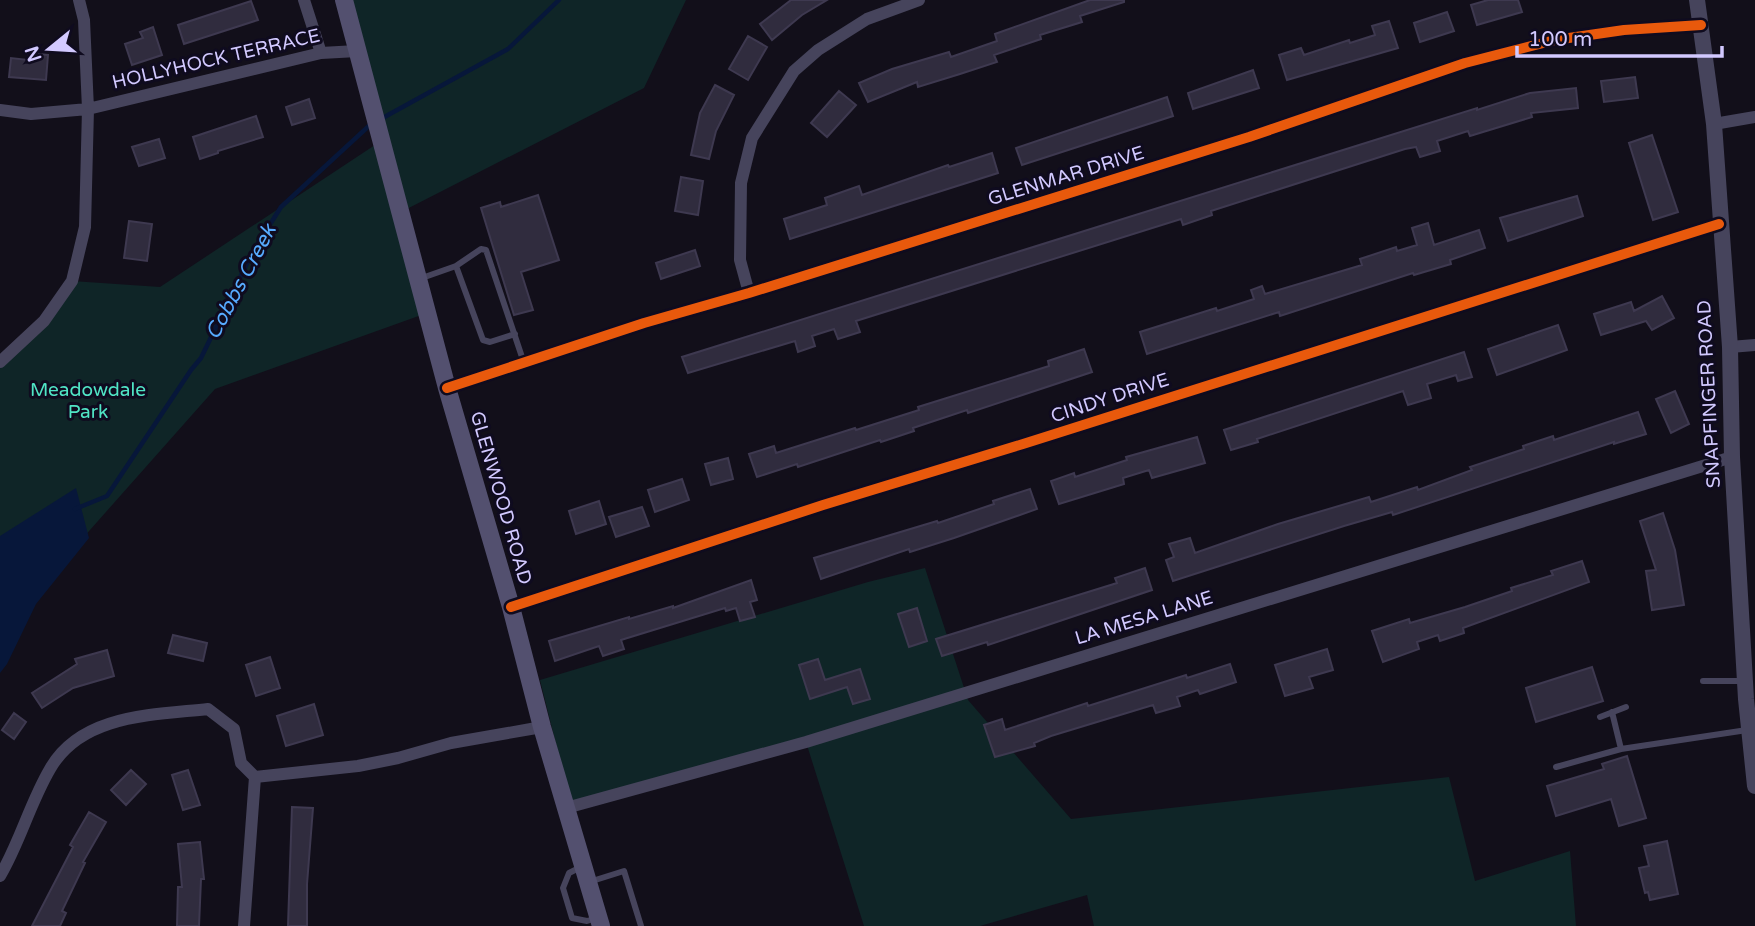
<svg xmlns="http://www.w3.org/2000/svg" width="1755" height="926" viewBox="0 0 1755 926" font-family="'Varela Round',sans-serif">
<style>
.green{fill:#0f2527}
.water{fill:#07173a}
.lines{fill:none;stroke-linecap:round;stroke-linejoin:round}
.stream{stroke:#07173a;stroke-width:4.5}
.building{fill:#302c3e;stroke:#3e3950;stroke-width:2}
.service{stroke:#46445c;stroke-width:6}
.minor{stroke:#46445c;stroke-width:12}
.tertiary{stroke:#46445c;stroke-width:16}
.secondary{stroke:#53506f;stroke-width:18}
.cycleway-casing{stroke:#0f0b1f;stroke-width:15}
.cycleway{stroke:#e8590c;stroke-width:10}
.labels{text-anchor:middle;dominant-baseline:central;stroke-width:6;stroke-linejoin:round;paint-order:stroke}
.street-label{font-size:19px;fill:#d2c9ff;stroke:#0f0b1f}
.park-label{font-size:19px;fill:#50e4c5;stroke:#0f0b1f}
.water-label{font-size:21px;font-style:italic;fill:#57abff;stroke:#0f0b1f}
</style>
<rect width="100%" height="100%" fill="#120f1a"/>
<path class="green" d="M340 0H686L644 88 397 214 427 313 215 389 82 539 0 541V362L72 281 160 287 378 143Z
M925 568 968 700 1071 819 1449 777 1475 881 1570 851 1576 926H1094L1087 895 980 926H864L806 742 571 804 540 680 868 582Z"/>
<path class="water" d="M76 488 89 538 36 604 7 664 0 673V536Z"/>
<g class="lines">
<path class="stream" d="M379 120 508 49 559 0
M75 509 107 496 191 370 201 358 252 253 281 207 371 124"/>
</g>
<path class="building" d="M791 0H827L802 15 772 40 760 24Z
M1090 0H1124V2L1080 16 1082 22 1040 35 1041 39 994 55 997 62 960 74 918 87 917 82 868 102 859 83 892 69 949 52 951 57 997 41 995 34Z
M1488 0H1518L1522 12 1477 25 1471 5Z
M251 1 258 20 184 44 178 25Z
M1447 12 1454 31 1420 42 1414 23Z
M1389 21 1398 48 1287 80 1279 55 1301 48 1304 55 1349 40 1350 43 1375 35 1372 26Z
M153 27 162 55 132 65 125 44 143 38 140 32Z
M748 36 767 47 748 80 729 69Z
M29 53 48 55 46 80 9 77 11 58 28 60Z
M1253 70 1259 88 1193 109 1188 93Z
M1635 77 1638 98 1604 102 1601 81Z
M715 85 734 95 716 131 709 159 691 155 700 113Z
M1576 88 1578 108 1531 113 1532 117 1470 136 1468 131 1437 141 1440 151 1420 157 1416 147 1405 149 1211 211 1212 215 1183 225 1181 219 856 321 860 332 838 339 834 329 812 336 815 346 798 352 795 341 688 373 682 357 1477 108V110L1530 93Z
M839 91 856 105 827 137 811 123Z
M1167 97 1173 116 1022 165 1016 148Z
M309 99 315 118 292 125 286 107Z
M256 116 263 137 218 151V153L200 159 193 137Z
M1652 135 1678 212 1653 220 1629 143Z
M159 139 165 158 139 166 132 147Z
M992 153 998 173 790 239 784 219 827 205 825 198 859 186 862 195 948 165 949 167Z
M681 177 703 181 698 215 675 211Z
M538 195 559 260 521 272 533 310 514 315 481 208 500 202 501 207Z
M1577 196 1583 216 1508 241 1500 218Z
M129 221 152 224 147 261 124 258Z
M1428 223 1434 245 1479 230 1485 248 1450 260 1451 264 1414 275 1413 273 1280 316 1279 312 1147 354 1140 332 1216 308 1217 311 1254 299 1251 290 1262 286 1265 294 1362 265 1360 259 1396 247 1397 251 1417 245 1412 228Z
M695 250 700 266 661 279 656 263Z
M1662 296 1674 318 1652 330 1646 321 1601 335 1594 314 1631 302 1634 311Z
M1558 325 1567 350 1497 375 1488 349Z
M1084 349 1092 372 968 413 967 410 913 428 914 431 881 442 880 440 798 467 797 464 757 477 749 454 774 446 776 453 855 428 856 430 919 410 918 407 1049 366 1048 361Z
M1464 352 1472 377 1458 381 1456 375 1427 384 1431 398 1408 405 1403 391 1257 439 1258 442 1231 450 1224 430Z
M1675 391 1689 424 1671 433 1656 399Z
M1638 412 1646 434 1614 444V442L1393 515 1392 512 1344 526 1173 581 1166 560 1174 557 1169 544 1190 538 1195 553 1278 524 1369 497 1371 502 1417 487 1418 490 1472 470 1470 467 1524 449 1523 446 1553 436 1554 440Z
M1197 437 1205 463 1152 478 1149 470 1123 478 1124 484 1059 504 1051 481 1074 473 1075 477 1127 460 1126 457Z
M728 458 733 479 711 485 705 464Z
M682 479 689 500 655 512 648 490Z
M1030 489 1037 509 954 538 910 552 909 549 821 579 814 558 937 521 938 523 994 504 993 501Z
M599 501 606 524 576 534 569 511Z
M642 507 649 526 616 537 609 517Z
M1663 513 1675 550 1684 605 1652 610 1646 571 1656 570 1640 521Z
M1582 561 1589 582 1463 628 1464 633 1440 641 1438 635 1417 642 1419 649 1383 662 1372 631 1409 619 1410 623 1465 607 1512 591 1511 588 1553 575 1551 571Z
M1145 568 1152 590 988 645 987 642 942 656 936 639 1117 583 1115 578Z
M751 580 757 600 750 602 755 617 740 621 736 608 726 611 725 608 621 640 624 649 603 656 599 646 555 661 549 641 629 617V619L673 606V608Z
M917 608 927 641 909 647 898 614Z
M173 635 207 643 203 661 168 653Z
M1327 649 1333 670 1309 677 1313 688 1285 696 1275 665Z
M107 650 114 676 73 688 42 708 32 693 77 664 75 659Z
M270 657 280 688 256 696 246 665Z
M818 659 825 680 860 669 870 699 853 704 847 687 810 699 799 665Z
M1230 664 1236 682 1200 694 1198 690 1177 697 1180 706 1156 713 1153 705 1051 736 1034 743 1035 746 995 757 984 725 1002 719 1005 730 1087 703 1088 706 1186 675 1187 678Z
M1592 667 1603 701 1536 722 1526 688Z
M314 704 323 735 286 746 277 716Z
M14 713 26 722 14 739 2 730Z
M1627 756 1646 818 1619 826 1611 799 1556 816 1547 786 1604 769 1602 764Z
M131 770 146 784 126 805 111 790Z
M188 770 200 805 183 810 172 775Z
M292 807 313 808 307 884V926H288Z
M89 812 106 822 83 862 85 863 62 911 66 913 60 926H32L73 847 70 845Z
M1667 841 1678 894 1650 900 1648 892 1645 893 1639 868 1649 866 1644 846Z
M200 842 204 879H201L199 926H177L178 887H182L178 844Z"/>
<g class="lines">
<path class="service" d="M456 266 483 340 490 342 515 334
M419 279 456 266 481 249 486 250 524 363
M1703 681H1743
M1600 717 1626 707
M1621 749 1747 730
M1556 767 1621 749 1612 712
M581 867 569 873 563 888 572 918 587 921 597 918
M589 882 624 871 641 926"/>
<path class="minor" d="M304 0 321 53
M0 110 31 114 88 109 321 53 357 51
M1714 124 1755 117
M749 293 740 260 741 183 752 138 794 71 818 50 867 19 919 0
M1730 347 1755 345
M0 362 44 321 72 281 85 227 88 109 84 20 79 0
M447 388 644 323 749 293 1249 137 1465 63 1555 40 1624 30 1701 25
M511 607 823 505 1023 444 1719 224
M255 777 358 766 398 758 451 743 542 727
M566 808 806 742 1732 457
M0 876C20 842 30 803 50 769 81 714 153 715 208 709L234 729 241 763 255 777
M244 926 255 777"/>
<path class="tertiary" d="M1697 0 1714 124 1730 347 1732 457 1746 699 1755 786"/>
<path class="secondary" d="M344 0 447 388 511 607 542 727 601 926"/>
<g class="cycleway-casing">
<path id="cycleway" d="M447 388 644 323 749 293 1249 137 1465 63 1555 40 1624 30 1701 25
M511 607 823 505 1023 444 1719 224"/>
</g>
<use href="#cycleway" class="cycleway"/>
</g>
<g class="labels">
<g class="street-label">
<text transform="translate(216 59) rotate(-13)">HOLLYHOCK TERRACE</text>
<text transform="translate(1066 176) rotate(-17)">GLENMAR DRIVE</text>
<text transform="translate(1709 394) rotate(-93)">SNAPFINGER ROAD</text>
<text transform="translate(1110 398) rotate(-18)">CINDY DRIVE</text>
<text transform="translate(501 498) rotate(74)">GLENWOOD ROAD</text>
<text transform="translate(1144 618) rotate(-17)">LA MESA LANE</text>
</g>
<g class="park-label">
<text x="88" y="390">Meadowdale<tspan x="88" dy="22">Park</tspan></text>
</g>
<g class="water-label">
<text transform="translate(241 282) rotate(-62)">Cobbs Creek</text>
</g>
</g>
<g transform="translate(49 49) rotate(252)" stroke="#0f0b1f" stroke-width="5" paint-order="stroke">
<path d="M0-5L12 26L0 18L-12 26Z" fill="#d2c9ff"/>
<text y="-10" font-size="19" font-weight="bold" text-anchor="middle" fill="#d2c9ff">N</text>
</g>
<path d="M1517 46v10h205v-10" fill="none" stroke="#d2c9ff" stroke-width="3.5"/>
<text x="1528" y="46" font-size="21" fill="#d2c9ff" stroke="#0f0b1f" stroke-width="5" paint-order="stroke">100 m</text>
</svg>
